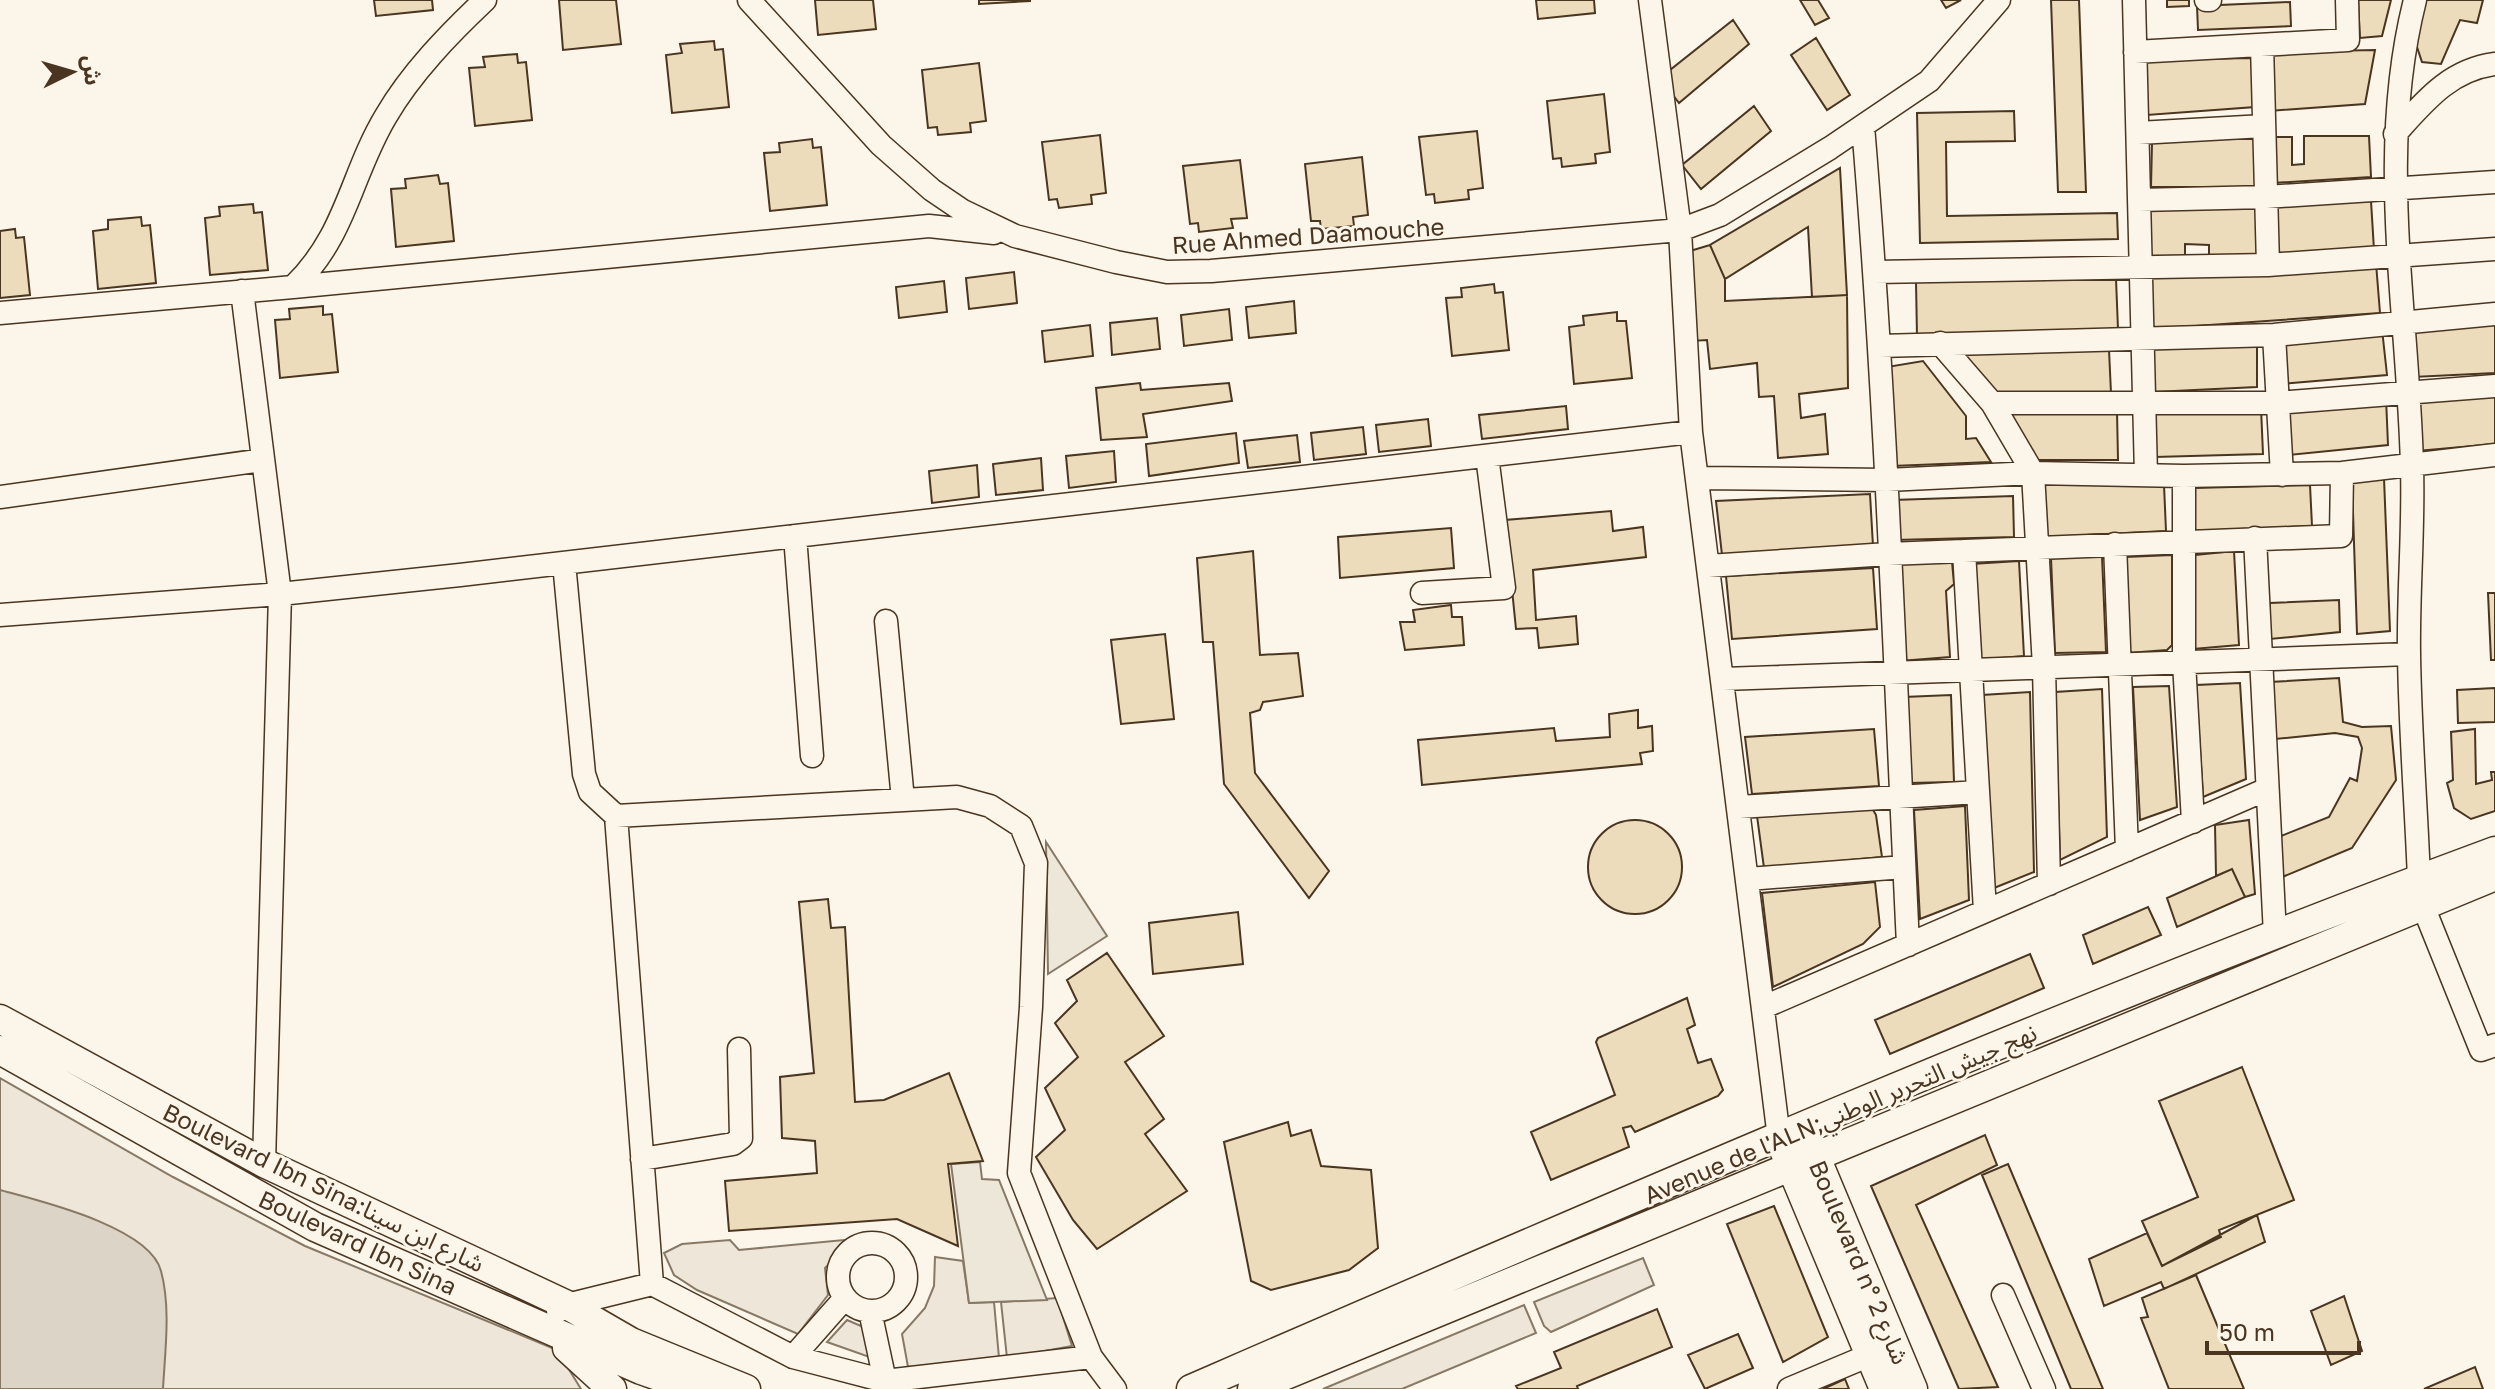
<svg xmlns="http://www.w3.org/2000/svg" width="2495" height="1389" viewBox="0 0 2495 1389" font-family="'Golos Text','Noto Sans Arabic',sans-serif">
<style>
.green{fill:#ede6d9;stroke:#887966;stroke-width:2}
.parking{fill:#ede7d9;stroke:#887966;stroke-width:2}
.water{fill:#dcd4c6;stroke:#887966;stroke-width:2}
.building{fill:#ecdcbc;stroke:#4a3520;stroke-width:2}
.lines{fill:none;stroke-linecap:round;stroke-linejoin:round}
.minor-casing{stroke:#4a3520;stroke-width:25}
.major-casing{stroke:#4a3520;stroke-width:31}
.minor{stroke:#fbf6e9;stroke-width:22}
.major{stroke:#fbf6e9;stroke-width:28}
.labels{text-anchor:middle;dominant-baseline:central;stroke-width:6;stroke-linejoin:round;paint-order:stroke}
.street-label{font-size:24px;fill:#4a3520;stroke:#fbf6e9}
</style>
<rect width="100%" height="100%" fill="#fbf6e9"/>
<path class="green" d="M0 1078 173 1177 305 1246 557 1350 581 1389H0Z
M855 1239 825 1268 828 1295 798 1334 697 1290 674 1275 664 1253 682 1244 730 1240 739 1250Z
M935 1257 963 1261 969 1303 994 1302 999 1358 908 1367 902 1334 925 1308 934 1286Z
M1643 1258 1654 1285 1551 1332 1544 1326 1534 1302Z
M1057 1298 1072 1346 1007 1358 1001 1302Z
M1524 1305 1536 1333 1402 1389H1323Z
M847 1320 868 1329 875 1359 827 1342Z"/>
<path class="parking" d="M1046 842 1107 936 1048 974Z
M980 1162 982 1179 999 1180 1047 1300 969 1303 951 1164Z"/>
<path class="water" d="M0 1190C40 1201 150 1227 161 1271 171 1308 165 1351 163 1389H0Z"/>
<path class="building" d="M374 0H432L433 10 376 16Z
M559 0H616L621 44 563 50Z
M815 0H873L876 29 818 35Z
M979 0H1030V1L979 4Z
M1536 0H1594L1595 13 1538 19Z
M1800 0H1818L1829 18 1815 25Z
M1941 0H1961L1946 8Z
M2051 0H2079L2086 192H2058Z
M2167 0H2189V6L2167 7Z
M2358 0H2391L2382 36 2360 38Z
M2422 0H2483L2477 23 2460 20 2441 64 2422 62 2414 38Z
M2290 2 2291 26 2198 30 2197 6Z
M1733 20 1749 44 1679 103 1660 78Z
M1816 38 1850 95 1827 110 1791 55Z
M714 41 715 50 723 49 729 107 672 113 666 55 682 53 680 44Z
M2375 50 2365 104 2269 111 2267 52Z
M517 54 518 63 526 62 532 120 475 126 469 68 485 67 483 57Z
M2253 58 2255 107 2147 115 2146 60Z
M979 63 986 121 970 123 971 132 938 135 937 127 928 128 922 70Z
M1604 94 1610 152 1595 154 1596 163 1562 167 1561 158 1553 159 1547 101Z
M1754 106 1771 131 1701 189 1682 165Z
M2014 111 2015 141 1946 142 1947 216 2117 213 2118 239 1920 243 1917 113Z
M1477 131 1483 188 1468 190 1469 199 1435 203 1434 194 1426 195 1419 137Z
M1100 135 1106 193 1091 195 1092 204 1059 208 1057 199 1049 200 1042 142Z
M2304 136H2369L2371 177 2272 183 2271 137H2292V165L2304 164Z
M2255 137 2258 187H2151L2152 143Z
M812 139 813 148 821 147 827 205 770 211 764 153 780 152 779 143Z
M1362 157 1368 215 1353 217 1354 226 1321 229 1320 221H1311L1305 164Z
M1240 160 1247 218 1231 219 1233 228 1199 232 1198 223 1190 224 1183 166Z
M1840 168 1847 295 1812 297 1808 227 1725 279 1710 245Z
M438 175 440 184 448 183 454 241 396 247 391 189 406 188 405 179Z
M2371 201 2374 250 2276 256V205Z
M2256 203 2257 256 2209 257V245L2185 244V256L2149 258V206Z
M253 204 254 213 262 212 268 270 210 275 205 218 220 216 219 207Z
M141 217 142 226 150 225 156 283 98 289 93 231 108 229V220Z
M15 229 16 238 24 237 30 295 0 298V231Z
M1710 245 1725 279V301L1847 295 1848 388 1799 394 1801 418 1825 414 1828 454 1778 458 1774 396 1759 397 1757 363 1710 369 1707 340 1691 341 1690 251Z
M2376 263 2380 313 2152 329 2151 274Z
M1014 272 1017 303 969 309 966 278Z
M2116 279 2118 329 1917 336 1916 282Z
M944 281 947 312 899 318 896 287Z
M1494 284 1495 293 1503 292 1509 350 1452 356 1446 298 1462 297 1461 288Z
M1294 301 1296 333 1249 338 1246 307Z
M323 306V315L332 314 338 372 280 378 275 320 290 319 289 309Z
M1229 309 1232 340 1184 346 1181 315Z
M1617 312V321H1626L1632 378 1574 384 1569 327 1584 325 1583 316Z
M1157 318 1160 349 1112 355 1110 323Z
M2495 322V373L2413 377 2409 327Z
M1090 325 1093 356 1045 362 1042 331Z
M2382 329 2387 375 2279 384 2277 338Z
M2257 340V387L2153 392 2152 342Z
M2109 350 2111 393 1992 395 1961 354Z
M1923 361 1966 416V439L1976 438 1991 462 1892 466 1887 367Z
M1140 383 1141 390 1229 383 1232 401 1143 414 1147 437 1101 440 1096 388Z
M2495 392V444L2417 451 2413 396Z
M2386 398 2388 445 2289 455 2283 407Z
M1566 406 1568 429 1482 439 1479 415Z
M2152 407 2261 408 2263 454 2155 457Z
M2117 411 2118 460H2036L2008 412Z
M1428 419 1431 446 1379 452 1376 425Z
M1363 427 1366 454 1314 460 1311 433Z
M1236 433 1239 463 1149 476 1146 444Z
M1297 435 1300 462 1248 468 1244 441Z
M1114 451 1116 482 1069 488 1066 456Z
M1041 458 1043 490 996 495 993 464Z
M977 465 979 497 932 503 929 471Z
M2384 478 2390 631 2357 634 2352 482Z
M2043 483 2164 485 2166 531 2046 537Z
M2310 485 2312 526 2194 531V488Z
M1870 494 1873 546 1722 555 1716 501Z
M2013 496 2014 537 1894 540 1893 500Z
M1611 511 1613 531 1643 527 1646 557 1533 570 1536 620 1576 616 1578 644 1539 648 1537 628 1516 629 1505 520Z
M1451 528 1454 568 1340 578 1338 537Z
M1253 551 1260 655 1298 653 1303 696 1263 702 1260 710 1250 713 1255 773 1329 871 1309 898 1224 784 1213 642H1203L1197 558Z
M2234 551 2239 645 2193 649 2195 555Z
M2172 555V645L2167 650 2128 653 2125 557Z
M2102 556 2106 652 2055 653 2051 558Z
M2019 561 2024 656 1976 660 1971 564Z
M1952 562 1954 584 1946 591 1950 657 1900 661 1896 563Z
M1873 568 1877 629 1732 639 1726 576Z
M2488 593H2495V660H2491Z
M2339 600 2340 632 2270 639V603Z
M1451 605 1452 617H1462L1464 645 1405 650 1400 622H1415L1413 610Z
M1165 634 1174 719 1121 724 1111 640Z
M2339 678 2343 722 2362 727 2391 726 2396 780 2352 848 2280 878 2276 838 2329 817 2350 778 2357 781 2362 748 2358 737 2335 733 2275 739 2270 682Z
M2240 683 2246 779 2203 797 2196 685Z
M2169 686 2177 807 2140 820 2133 687Z
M2495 688V722L2458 723 2457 690Z
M2102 689 2107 837 2060 860 2055 692Z
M2030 692 2034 872 1994 888 1982 695Z
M1951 695 1954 782 1909 783 1904 697Z
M1638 710V728L1652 726 1653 751 1640 753 1642 764 1422 785 1418 740 1554 728 1556 741 1610 737 1609 714Z
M1874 729 1879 786 1752 794 1745 737Z
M2475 729 2476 784 2492 780 2491 772H2495V811L2471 819 2454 808 2447 783 2453 780 2451 732Z
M1965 806 1969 900 1920 919 1914 810Z
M1872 808 1876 815 1882 857 1764 868 1757 816Z
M2249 820 2255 894 2245 897 2232 869 2216 876 2215 825Z
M1588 867a47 47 0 1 1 94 0a47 47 0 1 1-94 0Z
M2232 869 2245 897 2177 927 2167 898Z
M1875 882 1880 927 1863 944 1773 987 1762 893Z
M828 899 831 928 845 927 855 1102 884 1100 949 1073 983 1161 948 1164 958 1246 897 1219 729 1231 725 1181 817 1173 815 1141 782 1138 780 1077 814 1073 799 902Z
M2148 907 2161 935 2093 964 2083 935Z
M1238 912 1243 964 1153 974 1149 923Z
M1107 953 1164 1036 1125 1062 1164 1119 1145 1134 1187 1191 1097 1249 1073 1220 1036 1157 1065 1130 1045 1088 1078 1057 1055 1023 1077 1001 1067 980Z
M2030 954 2044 988 1890 1054 1875 1020Z
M1687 998 1695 1025 1687 1029 1698 1063 1711 1059 1723 1090 1718 1096 1635 1132 1631 1126 1623 1128 1629 1147 1551 1180 1531 1132 1615 1095 1596 1042 1598 1038Z
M2242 1067 2294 1200 2219 1230 2221 1237 2162 1266 2142 1221 2198 1197 2159 1101Z
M1288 1122 1291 1136 1311 1130 1321 1166 1371 1170 1378 1248 1349 1270 1271 1290 1251 1281 1224 1142Z
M1985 1135 1997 1165 1916 1205 1998 1387 1959 1389 1871 1186Z
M2008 1164 2103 1389H2071L1982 1175Z
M1774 1206 1828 1337 1783 1362 1727 1224Z
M2257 1215 2265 1242 2164 1289 2161 1282 2104 1306 2089 1259 2147 1233 2162 1266Z
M2196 1275 2244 1389H2169L2141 1318 2148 1317 2142 1298Z
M2344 1296 2362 1351 2331 1365 2311 1311Z
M1657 1309 1672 1347 1577 1386 1578 1389H1518L1516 1386 1561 1368 1554 1352Z
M1738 1334 1753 1368 1705 1389 1688 1355Z
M2475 1367 2483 1389H2424Z
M1845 1379 1849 1389H1823Z"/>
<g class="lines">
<g class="minor-casing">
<path id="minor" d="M749 0 881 145 932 190 963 211 1015 236 1116 262 1167 272 1211 271 1680 230 1720 215 1830 148 1929 81 1999 0
M1650 0 1680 230 1691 432 1779 1138
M2134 0 2146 475
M2206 0H2210
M2415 0C2376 154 2408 309 2412 466 2414 529 2408 592 2409 654 2410 729 2416 804 2419 879L2423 906 2481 1050 2495 1045
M2262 45 2268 265
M2135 52 2348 40 2347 0
M1863 126C1886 398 1895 672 1908 945
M2138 133 2264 126
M2395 134C2424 102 2449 70 2495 64
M2139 200 2266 197 2495 182
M1875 272 2268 265 2495 249
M293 287 929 226 994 233
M242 291 280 594 264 1163
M0 313 293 287C347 235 350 176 386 116 411 73 449 34 485 0
M2274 335 2282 475
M1940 343 1992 403 2033 473 2044 667 2049 884
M1880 346 2274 335 2495 314
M1992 403H2276L2495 386
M2184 476V662L2193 822
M1697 478 1887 480 2033 473 2184 476 2342 473 2495 455
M0 497 263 460
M795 536 812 756
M2255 538 2275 935
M2115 544 2127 850
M1964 551 1985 911
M564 563 584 774 590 792 616 816 957 797 990 806 1021 826 1036 863 1031 1007 1019 1173 1091 1357 1115 1389
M1708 566 1888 554 2341 536 2342 473
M1422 593 1504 588 1487 456
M0 615 280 594 460 575 1691 432
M886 621 903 800
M1723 679 2409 654
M1739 807 1978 792
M616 816 652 1284
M1748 879 1904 867
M1764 1007 2265 790
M642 1159 733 1144 741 1138 739 1049
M838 1277a34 34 0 1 1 68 0a34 34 0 1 1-68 0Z
M2003 1295 2044 1389
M558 1311 567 1305 652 1284 793 1357 885 1381 1091 1357
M870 1311 885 1381
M793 1357 845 1298
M1789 1389 1870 1355"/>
</g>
<g class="major-casing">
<path id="major" d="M0 1019 264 1163 567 1305 631 1342 746 1389
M0 1050 315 1227 641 1370 695 1389
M1810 1143 1913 1389
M1784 1150 1884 1389
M567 1348 612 1389
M1191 1389C1622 1202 2054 1014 2495 851
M1252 1389 2495 876"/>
</g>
<use href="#minor" class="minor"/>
<use href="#major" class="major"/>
</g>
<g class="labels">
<g class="street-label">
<text transform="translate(1308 235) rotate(-4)">Rue Ahmed Daamouche</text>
<text transform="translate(1840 1113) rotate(-23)">Avenue de l'ALN;نهج جيش التحرير الوطني</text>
<text transform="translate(324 1187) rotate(26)">Boulevard Ibn Sina:شارع ابن سينا</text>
<text transform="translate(358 1242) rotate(25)">Boulevard Ibn Sina</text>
<text transform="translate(1860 1262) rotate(67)">Boulevard n° شارع 2</text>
</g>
</g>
<g transform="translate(72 72) rotate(85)" stroke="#fbf6e9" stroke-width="6" paint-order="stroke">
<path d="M0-6L14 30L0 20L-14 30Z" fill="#4a3520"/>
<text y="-12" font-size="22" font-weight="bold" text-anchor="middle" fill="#4a3520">ش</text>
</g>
<path d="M2207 1341v12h152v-12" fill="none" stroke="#4a3520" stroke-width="4"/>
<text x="2219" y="1341" font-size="24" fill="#4a3520" stroke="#fbf6e9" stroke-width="6" paint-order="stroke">50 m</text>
</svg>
